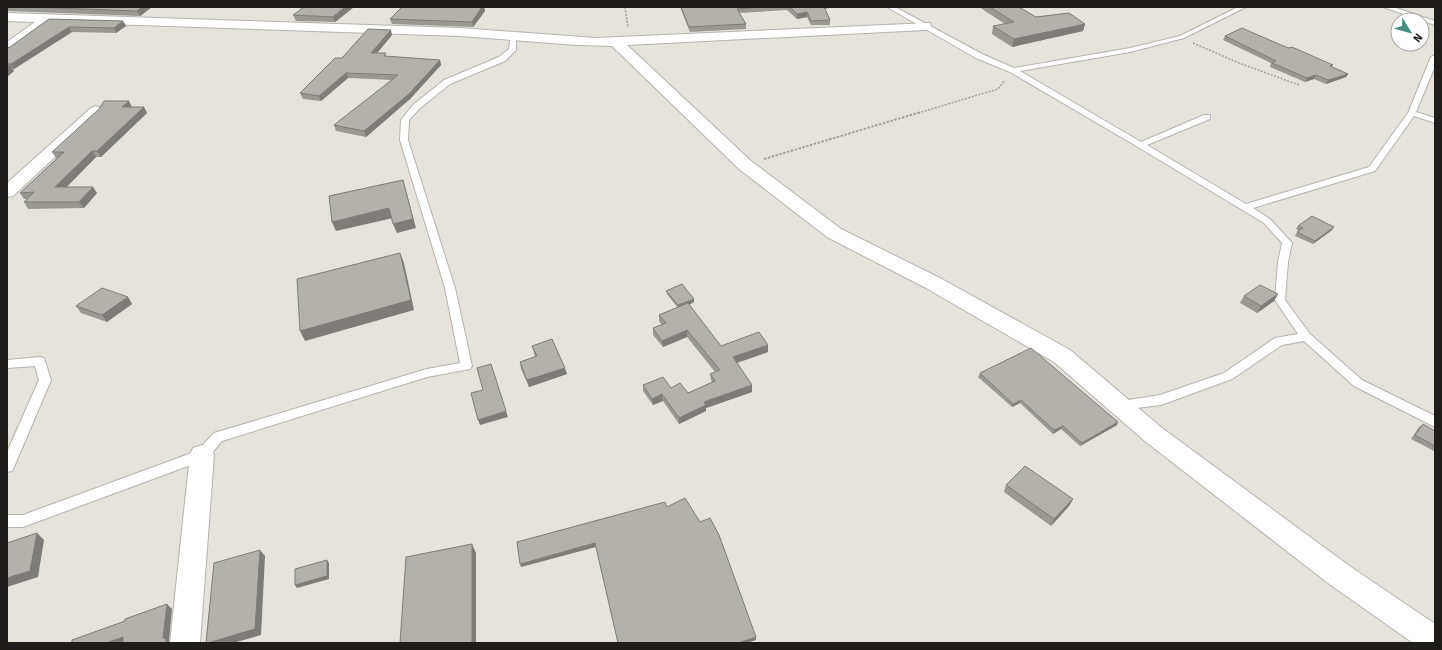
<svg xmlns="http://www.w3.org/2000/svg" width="1442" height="650" viewBox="0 0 1442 650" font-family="'Fira Sans',sans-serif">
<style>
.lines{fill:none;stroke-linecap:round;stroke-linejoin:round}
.lane-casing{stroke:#b6b2ad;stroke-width:2}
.street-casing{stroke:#b6b2ad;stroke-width:2}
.path-far1{stroke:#a4a19c;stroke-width:1.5;stroke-dasharray:2 1.5;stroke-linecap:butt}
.path{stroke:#a4a19c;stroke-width:2;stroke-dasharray:2.5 1.5;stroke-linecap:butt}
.lane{fill:#fff;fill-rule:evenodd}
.street{fill:#fff;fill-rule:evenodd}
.wall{fill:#9a9893}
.shaded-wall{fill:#7d7c78}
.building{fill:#b3b1ab;stroke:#7d7c78}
</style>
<rect width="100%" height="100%" fill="#e6e2dc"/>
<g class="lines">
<g class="lane-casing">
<path id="lane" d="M887 7H895L982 54 1014 68 1130 48 1180 36 1238 7H1246L1184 38 1130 52 1020 71 1141 142 1204 115H1210V119L1147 145 1246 204 1369 167 1408 113 1431 57 1435 55V66L1416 112 1435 118V123L1414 116 1375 171 1253 208 1270 219 1292 243 1288 262 1285 300 1310 334 1362 380 1435 416V427L1354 386 1304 341 1282 345 1232 379 1161 405 1120 410 1116 408 1114 405 1116 402 1160 395 1224 373 1275 338 1298 334 1275 300 1278 262 1282 243 1264 223 1138 147 1010 72 976 58Z
M1383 7H1393L1435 21V25Z
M511 36 516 37V50L505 61 450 84 419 109 409 120 408 140 455 288 472 366 470 369 427 377 222 441 207 459 23 527H7V515H23L197 451 214 433 427 369 460 363 445 288 400 140 401 120 413 105 444 80 499 57 509 49Z
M40 357 44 358 51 380 14 467 12 471 7 472V452L39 380 35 366 7 368V360Z"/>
</g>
<g class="street-casing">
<path id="street" d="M7 13 460 28 596 38 930 23 931 26 930 29 925 30 627 45 751 161 841 229 940 278 1070 350 1162 428 1348 565 1435 624V643H1413L1328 583 1146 442 1054 362 926 288 827 237 739 169 612 46 577 45 460 36 51 22 12 51 7 52V42L35 22 7 21Z
M96 106 101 108 104 111 101 114 13 196 7 197V183L91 108Z
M202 445 211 448 214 455 200 643H170L190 455 193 448Z"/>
</g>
<path class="path-far1" d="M625 7 628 28
M1193 43 1239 63 1299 85
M918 113 998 89 1005 80"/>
<path class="path" d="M764 159 921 112"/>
<use href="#lane" class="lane"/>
<use href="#street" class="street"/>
</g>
<path class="wall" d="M7 7H152L140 16 7 11Z
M304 7H354L335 22 296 21 293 15Z
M402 7H484L485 11 473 27 392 24 390 19Z
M680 7H833L825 9 830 20V25H811L807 17 797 19 787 10 739 13 746 24V29L690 32Z
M979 7H1019L1036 17 1085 24 1083 31 1012 47 992 34 993 26 1005 24Z
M49 19 123 21 126 26 116 33 72 32 14 69H13L14 71 7 77V48L10 47Z
M392 35 377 53 387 56 440 60 441 65 410 99 366 137 336 131 334 125 392 80 348 78 321 101 303 99 300 93 342 58Z
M1225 36 1332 67 1348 74 1346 77 1326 84 1314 79 1305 82 1270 67 1271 63 1223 40Z
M132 107H144L147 113 101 157H96L66 187 97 193 84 208 28 209 24 202 27 199H24L20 193 57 158H56L52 152Z
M1298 226 1334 227 1332 230 1313 244 1295 236 1297 232 1299 231 1296 229Z
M666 291 694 302 689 305 721 346 768 352 737 363 752 385V392L706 408V411L679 424 663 401 653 405 643 391V385L671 388 688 393 712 382 711 380 710 374 715 372 687 337 663 347 653 335V328L662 325 659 321V315L678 308 667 294Z
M1278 294 1274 301 1257 313 1240 303 1244 296Z
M128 297 132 304 107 322 81 313 76 306Z
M532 346 567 374 529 387 521 369 520 362 535 357 534 353Z
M980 373 1117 425 1080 446 1061 429 1053 434 1020 403 1012 407 978 377Z
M1423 424 1435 431V451H1434L1411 439 1419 427Z
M1006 485 1073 499 1069 506 1051 526 1004 492Z"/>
<path class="shaded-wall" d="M142 7H152L140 16 137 11Z
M345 7H354L335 22 333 17Z
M482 7H484L485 11 473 27 472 22Z
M822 7H833L822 9Z
M807 12V17L797 19V14Z
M123 21 126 26 116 33 114 28Z
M1085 24 1083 31 1012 47 1014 39Z
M69 27 72 32 14 69 11 64Z
M391 30 392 35 373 58 371 53Z
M440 60 441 65 410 99 366 137 364 131Z
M10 65 14 71 7 77V67Z
M346 73 348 78 321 101 319 96Z
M1348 74 1346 77 1326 84 1328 80Z
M1316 75 1314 79 1305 82 1307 78Z
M129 101 132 107 125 113 122 107Z
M144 107 147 113 101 157 97 151Z
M92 151 96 157 60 194 55 187Z
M403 180 416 228 397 233 393 224Z
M93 187 97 193 84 208 79 202Z
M389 208 393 218 336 231 332 222Z
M1334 227 1332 230 1313 244 1315 241Z
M400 253 404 263 414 310 305 341 300 331Z
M1278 294 1274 301 1257 313 1261 306Z
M128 297 132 304 107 322 102 315Z
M694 299V302L679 309 678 305Z
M687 330V337L663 347 662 341Z
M768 345V352L733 364V357Z
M565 368 567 374 529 387 527 380Z
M752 385V392L706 408V411L679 424V418L704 402Z
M662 394 663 401 653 405 652 399Z
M1021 400 1020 403 1012 407 1013 404Z
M506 411 508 417 480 425 478 420Z
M1118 422 1117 425 1080 446 1082 443Z
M1063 426 1061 429 1053 434 1054 430Z
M1073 499 1069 506 1051 526 1054 519Z
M37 533 44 540 38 577 7 587V578Z
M595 543 596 547 521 567 520 564Z
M472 544 476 553V643H472Z
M260 550 265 556 261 635 233 643H208Z
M327 560 329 563V579L297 588 295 585Z
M167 604 172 609 169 641 170 643H164L163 638Z
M123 637 127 643H106Z
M756 637V640L747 643H738Z"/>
<path class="building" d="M30 7H142L137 11Z
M304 7H345L333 17 293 15Z
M402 7H482L472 22 390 19Z
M681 7H760L737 9 746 24 689 27Z
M790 7H824L830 20 811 21 807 12 797 14Z
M990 7H1019L1036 17 1069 13 1085 24 1014 39 993 26 1014 22Z
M49 19 123 21 114 28 69 27 11 64H7V48L10 47Z
M1242 28 1281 45 1289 48 1292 47 1333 65 1330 66 1348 74 1328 80 1316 75 1307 78 1272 63 1276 61 1225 36Z
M368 29 391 30 371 53H386L384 56 440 60 409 94 364 131 334 125 398 75 346 73 319 96 300 93 335 58H342Z
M104 101H129L122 107H144L97 151H92L55 187H93L79 202H24L34 192 20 193 64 152H52L99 109Z
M403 180 413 219 393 224 389 208 332 222 329 196Z
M1312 216 1334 227 1315 241 1297 232 1303 228 1298 226Z
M400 253 411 300 300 331 297 279Z
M682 284 694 299 678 305 666 291Z
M1260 285 1278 294 1261 306 1244 296Z
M102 288 128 297 102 315 76 306Z
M688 303 721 346 759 332 768 345 733 357 752 385 704 402 706 405 679 418 662 394 652 399 643 385 663 377 671 388 680 383 688 393 715 381 710 374 720 370 687 330 662 341 653 328 666 323 659 315Z
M552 339 565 368 527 380 520 362 537 356 532 346Z
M1031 348 1118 422 1082 443 1063 426 1054 430 1021 400 1013 404 980 373Z
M491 364 506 411 478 420 471 393 483 390 477 368Z
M1423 424 1435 431V446L1415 435Z
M1025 466 1073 499 1054 519 1006 485Z
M685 498 700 522 710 518 719 535 756 637 738 643H618L595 543 520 564 517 542 665 502 667 507Z
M37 533 30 571 7 578V543Z
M472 544V643H400L406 557Z
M260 550 255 629 208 643H206L214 563Z
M327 560V576L295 585V569Z
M167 604 163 638 166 639V642L164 643H123V637L106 643H72V640L125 621V619Z"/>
<rect width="1442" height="650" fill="none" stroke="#1f1d1b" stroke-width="16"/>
<g transform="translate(1410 32) rotate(127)"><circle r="19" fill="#ffffff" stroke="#a5a5a4"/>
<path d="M0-3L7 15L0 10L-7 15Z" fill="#488d82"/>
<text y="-6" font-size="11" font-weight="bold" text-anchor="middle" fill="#1f1d1b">N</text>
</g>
</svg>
